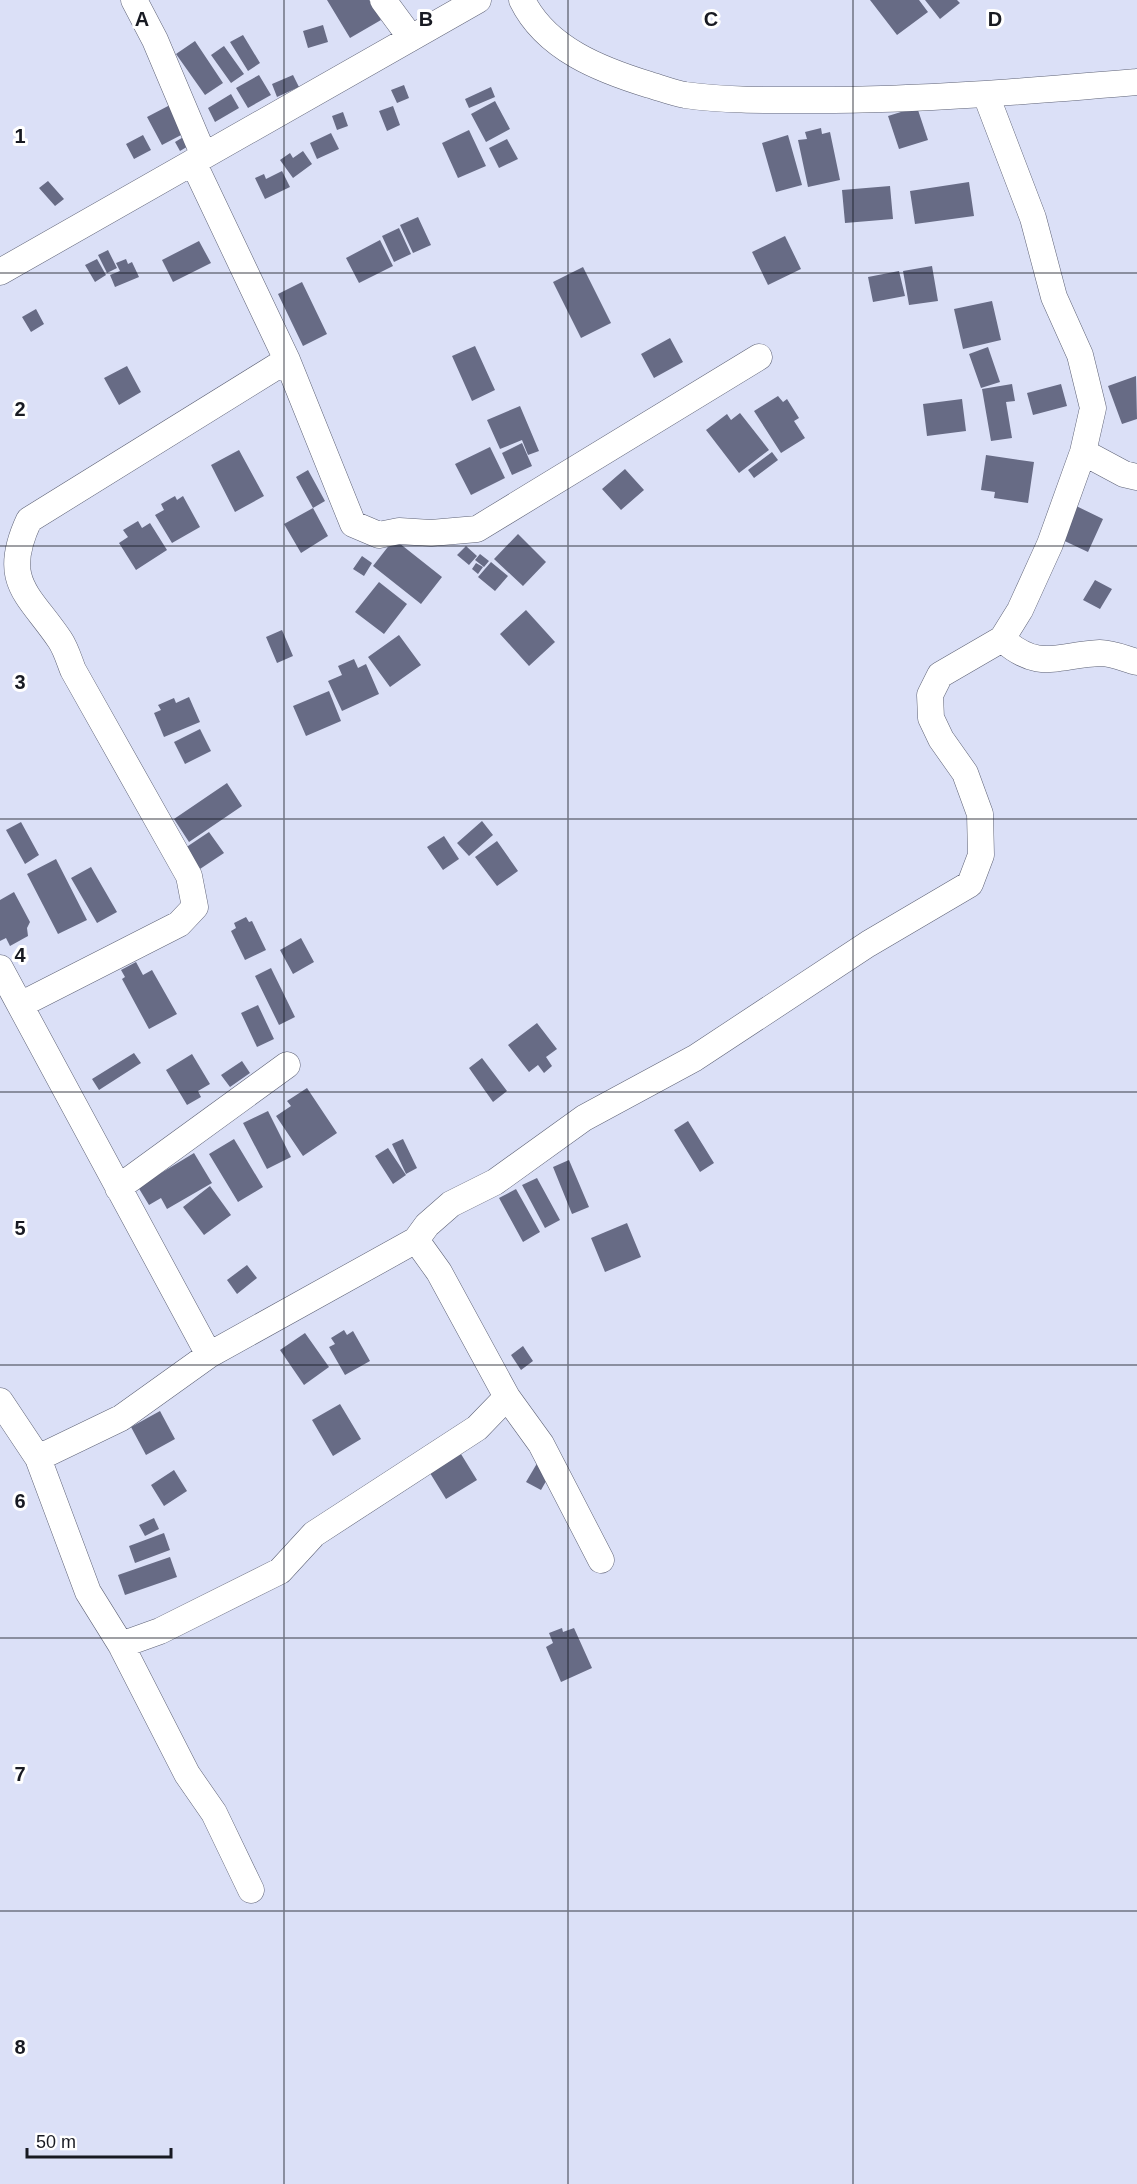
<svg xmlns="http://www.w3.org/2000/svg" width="1137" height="2184" viewBox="0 0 1137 2184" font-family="Helvetica,sans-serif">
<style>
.building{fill:#676b85}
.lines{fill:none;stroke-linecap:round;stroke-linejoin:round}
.minor-casing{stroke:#5e6276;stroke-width:27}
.minor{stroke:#fff;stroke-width:26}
.grid{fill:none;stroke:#181a22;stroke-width:1.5;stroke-opacity:0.55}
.grid-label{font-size:20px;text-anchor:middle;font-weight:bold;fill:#181a22;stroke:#fff;stroke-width:6;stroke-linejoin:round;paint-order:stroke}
</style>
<rect width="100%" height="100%" fill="#dbe0f7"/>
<path class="building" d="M327 0H369L381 20 350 38Z
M870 0H919L928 12 897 35Z
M925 0H957L960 3 940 19Z
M323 25 328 42 308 48 303 31Z
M243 35 260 63 248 71 230 42Z
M195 41 223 83 205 95 176 54Z
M224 46 244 74 231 83 211 55Z
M259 75 271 95 248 108 236 88Z
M293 75 299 87 277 97 272 84Z
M404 85 409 98 397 103 391 90Z
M491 87 495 97 469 108 465 99Z
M231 94 239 108 215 122 208 108Z
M495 101 510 129 486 142 471 114Z
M170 105 185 133 162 145 147 117Z
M393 106 400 125 387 131 379 111Z
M917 107 928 140 899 149 888 116Z
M343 112 348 126 337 130 332 116Z
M821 128 822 134 830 132 840 180 808 187 798 140 807 139 805 132Z
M469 130 486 166 458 178 442 143Z
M331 133 339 149 317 159 310 143Z
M143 135 151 150 134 159 126 144Z
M788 135 802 185 776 192 762 143Z
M185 136 190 145 180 151 175 142Z
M507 139 518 159 499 168 489 148Z
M303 151 312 164 293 178 280 160 290 153 293 158Z
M282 171 290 187 265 199 255 178 264 174 266 179Z
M48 181 64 199 55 206 39 188Z
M969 182 974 216 915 224 910 191Z
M890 186 893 219 845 223 842 190Z
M418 217 431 245 413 253 400 225Z
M399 228 411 254 394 262 382 236Z
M785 236 801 269 768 285 752 252Z
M380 240 393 266 359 283 346 258Z
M199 241 211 263 173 282 162 260Z
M108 250 117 268 107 273 98 255Z
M97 259 106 275 95 282 85 265Z
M126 259 128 264 132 262 139 277 115 287 110 275 120 271 116 263Z
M932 266 938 301 909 305 903 271Z
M583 267 611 323 581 338 553 282Z
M899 271 905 296 873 302 868 277Z
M302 282 327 334 303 346 278 294Z
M992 301 1001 340 963 349 954 309Z
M36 309 44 324 31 332 22 317Z
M670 338 683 362 654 378 641 354Z
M475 346 495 390 472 401 452 356Z
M988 347 1000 382 981 388 969 354Z
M127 366 141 392 119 405 104 378Z
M1136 376 1137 419 1122 424 1108 386Z
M1012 384 1015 401 1006 402 1012 438 991 441 982 389Z
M1061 384 1067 406 1033 415 1027 393Z
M778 396 783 402 787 399 799 418 794 421 805 438 781 453 754 411Z
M962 399 966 431 927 436 923 404Z
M520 406 539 451 528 455 522 440 500 449 487 420Z
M740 413 769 450 739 473 706 430 727 414 731 420Z
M522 443 532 466 512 475 502 453Z
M490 447 505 478 471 495 455 464Z
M239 450 264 496 235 512 211 465Z
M772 452 778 460 754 478 748 470Z
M986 455 1034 462 1028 503 994 498 995 492 981 490Z
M625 469 644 490 621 510 602 489Z
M308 470 325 501 313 508 296 477Z
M175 496 177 500 183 496 200 527 172 543 155 515 164 510 161 504Z
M1070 503 1103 519 1088 552 1054 536Z
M313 508 328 536 301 553 284 524Z
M138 521 142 528 150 523 167 550 136 570 119 543 128 537 123 530Z
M518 534 546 562 523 586 494 559Z
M394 539 442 577 421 604 373 566Z
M466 546 477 556 469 565 457 555Z
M480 554 489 561 484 567 475 560Z
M362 556 372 563 364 576 353 569Z
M491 562 508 576 495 591 478 577Z
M476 563 483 567 478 574 472 569Z
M1095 580 1112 589 1100 609 1083 600Z
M379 582 407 604 384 634 355 612Z
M526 610 555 642 529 666 500 634Z
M282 630 293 656 277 663 266 637Z
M399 635 421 665 390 687 368 657Z
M354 659 358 668 366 664 379 694 342 711 328 681 342 675 338 666Z
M329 691 341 721 306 736 293 706Z
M189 697 200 722 164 737 154 713 161 710 158 705 174 698 176 703Z
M200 729 211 751 185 764 174 742Z
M227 783 242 806 189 842 174 819Z
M482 821 493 835 469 856 457 843Z
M21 822 39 855 25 864 6 830Z
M209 832 224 853 194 873 179 852Z
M444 836 459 859 443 870 427 847Z
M497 841 518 871 497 886 475 857Z
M56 859 87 920 58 934 27 874Z
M91 867 117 912 97 923 71 878Z
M14 892 30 922 27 928 28 936 10 946 6 938 0 941V900Z
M246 917 249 922 252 921 266 950 245 960 231 931 236 928 234 923Z
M301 938 314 962 293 974 280 950Z
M136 962 143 975 152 970 177 1014 149 1029 122 979 125 977 121 970Z
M271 968 295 1017 279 1025 255 976Z
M258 1005 274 1039 257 1047 241 1013Z
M537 1023 557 1049 546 1057 552 1066 544 1073 538 1065 529 1072 508 1045Z
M134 1053 141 1063 99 1090 92 1079Z
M192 1054 210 1084 198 1091 201 1097 187 1105 166 1070Z
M482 1058 507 1091 493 1102 469 1068Z
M242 1061 250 1073 230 1087 221 1075Z
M307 1088 337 1133 303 1156 276 1116 291 1106 287 1101Z
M268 1111 291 1157 267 1169 243 1123Z
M688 1121 714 1163 700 1172 674 1130Z
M234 1139 263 1187 238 1202 209 1154Z
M403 1139 417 1168 406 1174 392 1144Z
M388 1148 406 1175 393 1184 375 1156Z
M194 1153 212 1183 167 1209 161 1198 149 1205 138 1187Z
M569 1160 589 1207 572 1214 553 1167Z
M537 1178 560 1220 545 1228 522 1185Z
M210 1186 231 1215 204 1235 183 1207Z
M516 1189 540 1232 523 1242 499 1198Z
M627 1223 641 1257 605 1272 591 1238Z
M247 1265 257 1278 237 1294 227 1280Z
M344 1330 347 1335 353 1331 370 1361 345 1375 329 1347 335 1344 331 1338Z
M305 1333 329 1367 304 1385 280 1350Z
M523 1346 533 1361 521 1370 511 1355Z
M340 1404 361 1439 333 1456 312 1420Z
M160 1411 175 1439 146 1455 131 1427Z
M461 1454 477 1480 446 1499 430 1473Z
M539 1460 553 1469 541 1490 526 1482Z
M174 1470 187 1491 164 1506 151 1485Z
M154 1518 159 1529 145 1536 139 1525Z
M164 1533 170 1550 135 1563 129 1546Z
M170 1557 177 1577 125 1595 118 1575Z
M562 1628 563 1632 574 1628 592 1668 561 1682 546 1647 553 1643 549 1633Z"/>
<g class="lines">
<g class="minor-casing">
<path id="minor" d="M134 0 155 40 204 156
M383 0 411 38
M522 0C546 49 601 70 650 85 661 88 673 93 685 95 728 101 772 100 816 100 924 100 1030 91 1137 82
M193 162 287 360 353 524 379 535 399 531 431 533 477 529 759 357
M0 272 478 0
M1083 452 1124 474 1137 477
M1002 639C1039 672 1057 655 1100 653 1112 653 1126 659 1137 662
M0 968 209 1355
M20 1005 179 924 195 907 189 876 73 670C69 660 66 649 60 640 29 594 0 582 29 520L287 360
M118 1188 287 1065
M416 1240 439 1272 507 1397 541 1444 601 1560
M0 1401 38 1458 88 1592 121 1645 187 1774 214 1813 251 1890
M38 1458 121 1418 209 1355 416 1240 427 1225 451 1204 495 1182 584 1118 695 1058 868 944 970 884 981 855 980 814 965 773 941 739 931 718 930 695 940 675 1002 639 1020 610 1050 544 1083 452 1093 408 1080 355 1054 297 1033 218 986 95
M121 1645 160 1631 280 1571 314 1534 477 1428 507 1397"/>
</g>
<use href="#minor" class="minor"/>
</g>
<path class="grid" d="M284 0V2184M568 0V2184M853 0V2184M0 273H1137M0 546H1137M0 819H1137M0 1092H1137M0 1365H1137M0 1638H1137M0 1911H1137"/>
<g class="grid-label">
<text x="142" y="26">A</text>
<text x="426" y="26">B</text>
<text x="711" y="26">C</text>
<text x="995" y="26">D</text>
<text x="20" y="143">1</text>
<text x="20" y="416">2</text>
<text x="20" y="689">3</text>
<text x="20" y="962">4</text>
<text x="20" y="1235">5</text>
<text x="20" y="1508">6</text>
<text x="20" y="1781">7</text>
<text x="20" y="2054">8</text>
</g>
<path d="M27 2148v9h144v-9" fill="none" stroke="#181a22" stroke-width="3"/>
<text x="36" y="2148" font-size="18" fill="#181a22" stroke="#ffffff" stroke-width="4.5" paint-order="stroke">50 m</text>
</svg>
